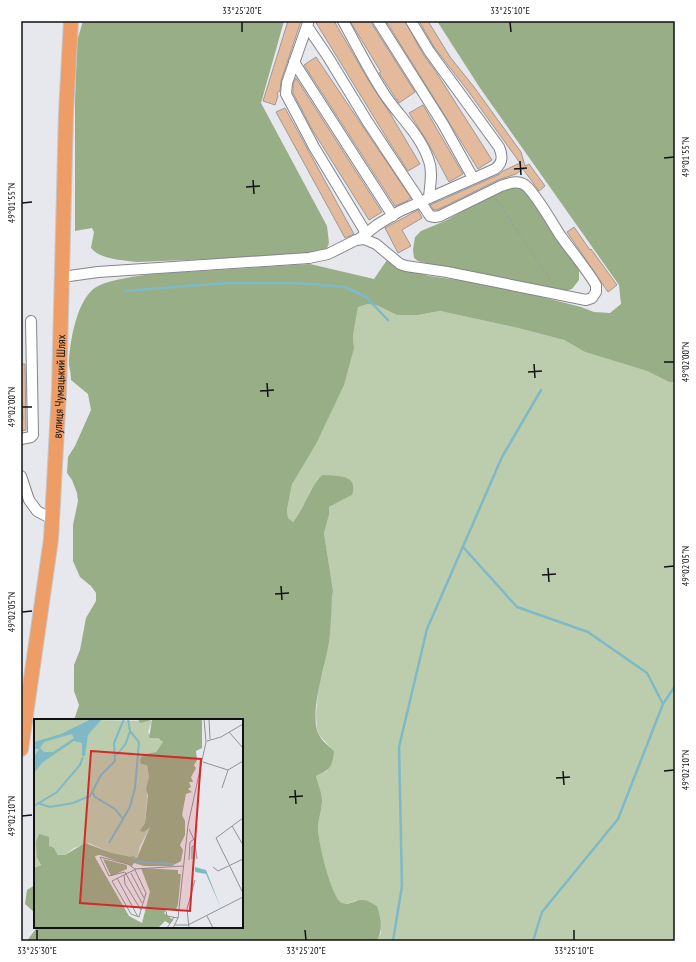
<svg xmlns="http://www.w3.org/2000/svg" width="696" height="962" viewBox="0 0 696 962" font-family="'PT Sans Narrow',sans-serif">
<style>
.green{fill:#bbcdad}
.forest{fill:#97ae86}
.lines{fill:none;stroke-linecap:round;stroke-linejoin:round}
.stream{stroke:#80b9c6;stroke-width:2.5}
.building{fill:#e4ba9d;stroke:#9e9996}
.minor-casing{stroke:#85858a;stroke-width:12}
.highway-casing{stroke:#c6c6c6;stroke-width:16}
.path{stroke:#9d9ea2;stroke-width:1.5;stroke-dasharray:2 3;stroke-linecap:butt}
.minor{stroke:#fff;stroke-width:10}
.highway{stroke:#ee9d66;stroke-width:14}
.ticks{fill:none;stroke:#111113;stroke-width:1.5}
.labels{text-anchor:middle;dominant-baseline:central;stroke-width:3.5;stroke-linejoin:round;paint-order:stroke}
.street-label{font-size:12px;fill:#111113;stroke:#fff}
.inset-river{fill:none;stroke:#80b9c6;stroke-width:2}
.inset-road{fill:none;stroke:#919296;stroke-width:1}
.view{fill:#d62828;fill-opacity:0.15;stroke:#d62828;stroke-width:2}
.inset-edge{fill:none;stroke:#111113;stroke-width:2}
.neatline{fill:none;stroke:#111113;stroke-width:1.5}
.ticks-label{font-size:10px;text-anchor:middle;fill:#111113}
</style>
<rect width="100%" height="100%" fill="#e7e8ed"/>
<path class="green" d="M368 304 376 305 397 315H418L440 311 518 328 564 340 585 352 647 371 669 382H675V941H377L381 933 379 912 356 900C350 904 342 906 337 899 329 888 318 842 318 828 318 819 322 809 322 800 322 793 318 784 316 776L327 771 334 751 319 735 317 728 316 714 319 684 323 670 333 591 324 533 329 515V507L352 495 318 479 310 491 298 517 293 522 288 518 287 510 292 484 354 348 353 336 358 307Z"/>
<path class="forest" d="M83 21H284L261 103 327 226 329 243 326 251 308 255 137 262C123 260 101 260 91 248L94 232 92 228 75 231V101L77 41Z
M437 21H675V382H669L647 371 585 352 564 340 518 328 440 311 418 315H397L376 305 368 304 358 307 353 336 354 348 344 385 316 444 292 484 287 510 288 518 293 522C305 508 308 489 322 475 337 476 359 474 352 495L329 507V515L324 533 333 591 332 598C331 613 331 627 329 641 326 664 308 715 319 735 322 741 329 746 334 751 332 767 331 769 316 776 318 784 322 793 322 800 322 810 318 819 318 828 318 841 331 898 342 903 350 906 355 899 363 900 367 900 373 904 377 906 381 918 383 930 377 941H27L37 927H242V720H74L79 705 74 691V665L80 650 86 618 96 601V593L91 586 80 577 73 561V525L78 501 77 493 72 480 67 473 68 457 75 446 91 410 88 394 71 380C71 375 70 370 69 365 69 344 77 296 98 286 112 279 137 276 153 274L310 264 374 279 387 260 404 269 429 276 479 283 542 297 581 307 594 312 610 313 621 304 619 285 480 88Z
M516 187 522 188 527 193 579 268V280L572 289 565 291 433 265 418 261 414 258 413 250 415 237 421 231 445 221 502 190Z
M35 885V913L25 904 27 890Z"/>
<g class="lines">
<path class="stream" d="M124 291 226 283H296L345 287 366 297 388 320
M463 547 517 607 588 632 647 673 663 704
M393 941 402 886 399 747 427 629 502 457 541 390
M533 941 542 912 618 819 663 704 675 686"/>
</g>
<path class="building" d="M288 21H301L281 81 280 91 277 93 278 96 275 105 263 101Z
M315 21H334L370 83 388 110 420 164 408 171 388 140Z
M350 21H372V24L415 92 399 103 379 73 381 72Z
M386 21H405L423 54 436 72 492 160 478 169Z
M419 21H428L450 57 474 87 521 152 525 166 529 164 545 186 539 191 523 169 516 174 498 180 439 209 434 210 430 205 498 175 503 171 520 163 468 91 434 47Z
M316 57 411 198 407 201 395 206 304 65Z
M296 78 382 212 369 220 313 131 293 93V84Z
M423 105 463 174 449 182 427 141 409 113Z
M285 108 354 234 345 238 276 112Z
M418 210 422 218 402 230 411 246 398 253 385 228Z
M574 227 590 250 591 249 617 285 608 292 567 232Z
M21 364H25L26 430 21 431V419H23L21 399Z"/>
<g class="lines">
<g class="minor-casing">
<path id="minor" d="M343 21C357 46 371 75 387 98 402 119 421 136 429 161 433 172 430 186 429 197
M378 21 443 124 473 178
M308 23 287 83 286 94 314 147 366 233
M294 62 393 216
M359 239 377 225 400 211 495 169C503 163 503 156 499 147L429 51 411 21
M62 277 98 272 309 258 328 254 356 240 364 239 376 244 400 264 406 266 447 272 586 300 592 298 596 292V285C585 267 572 252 560 235 553 224 534 191 525 185 518 180 509 183 501 186L440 216 435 217 430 216 367 121 328 57 307 26
M21 439 31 437 33 435 31 321
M21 476 29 500 37 511 52 519"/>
</g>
<g class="highway-casing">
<g id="highway">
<path id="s1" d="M21 749 51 539 59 391 66 113 71 21"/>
</g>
</g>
<path class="path" d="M496 199 553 284"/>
<use href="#minor" class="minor"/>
<use href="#highway" class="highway"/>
</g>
<path class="ticks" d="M242 22V32M510 22 511 32M664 158 674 157M520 161 521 175M514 169 527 168M253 180 254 194M246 187 260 186M22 203 32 202M664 362H674M534 364 535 378M528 372 542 371M267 383 268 397M260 391 274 390M22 407H32M664 567 674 566M548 568 549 582M542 575 556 574M281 586 282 600M275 594 289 593M22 612 32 611M563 771 564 785M664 771 674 770M556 778 570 777M295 790 296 804M289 797 303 796M22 816 32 815M37 930V940M305 930 306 940M574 930V940"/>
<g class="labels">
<g class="street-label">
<text stroke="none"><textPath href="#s1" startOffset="365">вулиця Чумацький Шлях</textPath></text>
</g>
</g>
<g transform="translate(34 719)">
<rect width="209" height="209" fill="#e7e8ed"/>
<path d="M0 0 118 2 114 13 118 19H124L129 23 122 33 111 35 115 58 110 113 116 106V108L106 127 103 139 78 134 55 124 40 129 31 136H24L20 129 3 139 7 146 0 149Z" fill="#bbcdad"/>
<path d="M104 0H167L168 2V29L162 32 163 41 160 46 162 49 157 58 159 63H155L157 68 154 70 158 73 152 75 148 96 151 102V116L146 126 149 131 147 142 138 147H110L100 144 98 147 66 136 61 137 62 140 95 197 108 204 116 173 107 149 144 151V155H147L144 185 142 191H132L130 194 139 201 136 205 131 202 124 209H0V149L7 146 3 139 2 123 5 115 15 118V127L20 129 24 136H31L51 124 78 134 103 139 116 108 110 113 106 112 111 104 114 76 112 70 115 58 113 46 107 45 106 40 111 35 122 33 129 23 124 19H115L118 1 106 4ZM69 140 93 146V150L77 157Z" fill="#97ae86"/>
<path d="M57 0H68L54 16 51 37H48V24L40 22 9 43 0 54V38L5 30H0V23L27 15ZM34 16 38 15 40 19 19 33H10L6 29 10 23ZM161 148 172 151 187 189 172 155 161 153Z" fill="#80b9c6" fill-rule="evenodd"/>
<path class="inset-river" d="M83 36 92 24 96 12M59 74 61 78 81 90 89 100M3 84 16 88 39 84 56 77 67 56 81 42 80 24 90 0M0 87 23 73 46 46 49 38M75 124 96 88 101 69 105 23 96 12 94 0M98 137 105 143 140 145"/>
<path class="inset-road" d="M175 0 176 20M195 13 209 29M173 22 187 18 209 5M169 43 194 51 209 42M188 69 194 51M209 99 182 119 209 174M198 107 209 126M155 110 162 125 158 128V140M161 126 163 140M155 141 156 123 160 120M179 148 184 152 209 140M101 151 112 174 105 198 97 195 78 162 102 150M97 154 110 179M90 156 91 165 107 191M83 159 104 198M108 184 91 153 75 157 66 138 94 145 101 150 149 147M132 192 133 197 144 199M173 197 179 209M141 206H154L209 178M133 209 140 198M139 209 144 199 154 106 172 23 170 0M155 209 153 190 161 161"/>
<path class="view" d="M57 32 167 40 156 192 46 184Z"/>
<rect width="209" height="209" class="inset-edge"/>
</g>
<rect width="696" height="962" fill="none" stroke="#ffffff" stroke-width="44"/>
<rect x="22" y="22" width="652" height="918" class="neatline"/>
<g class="ticks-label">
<text x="242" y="14">33°25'20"E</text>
<text x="510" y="14">33°25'10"E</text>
<text transform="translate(685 157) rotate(-90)" y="4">49°01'55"N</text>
<text transform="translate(11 203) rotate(-90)" y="4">49°01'55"N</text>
<text transform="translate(685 362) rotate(-90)" y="4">49°02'00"N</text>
<text transform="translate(11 407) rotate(-90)" y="4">49°02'00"N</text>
<text transform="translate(685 566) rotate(-90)" y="4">49°02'05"N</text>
<text transform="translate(11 612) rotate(-90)" y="4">49°02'05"N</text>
<text transform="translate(685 770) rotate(-90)" y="4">49°02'10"N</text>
<text transform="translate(11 816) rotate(-90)" y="4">49°02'10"N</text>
<text x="37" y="954">33°25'30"E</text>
<text x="306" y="954">33°25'20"E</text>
<text x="574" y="954">33°25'10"E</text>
</g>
</svg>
